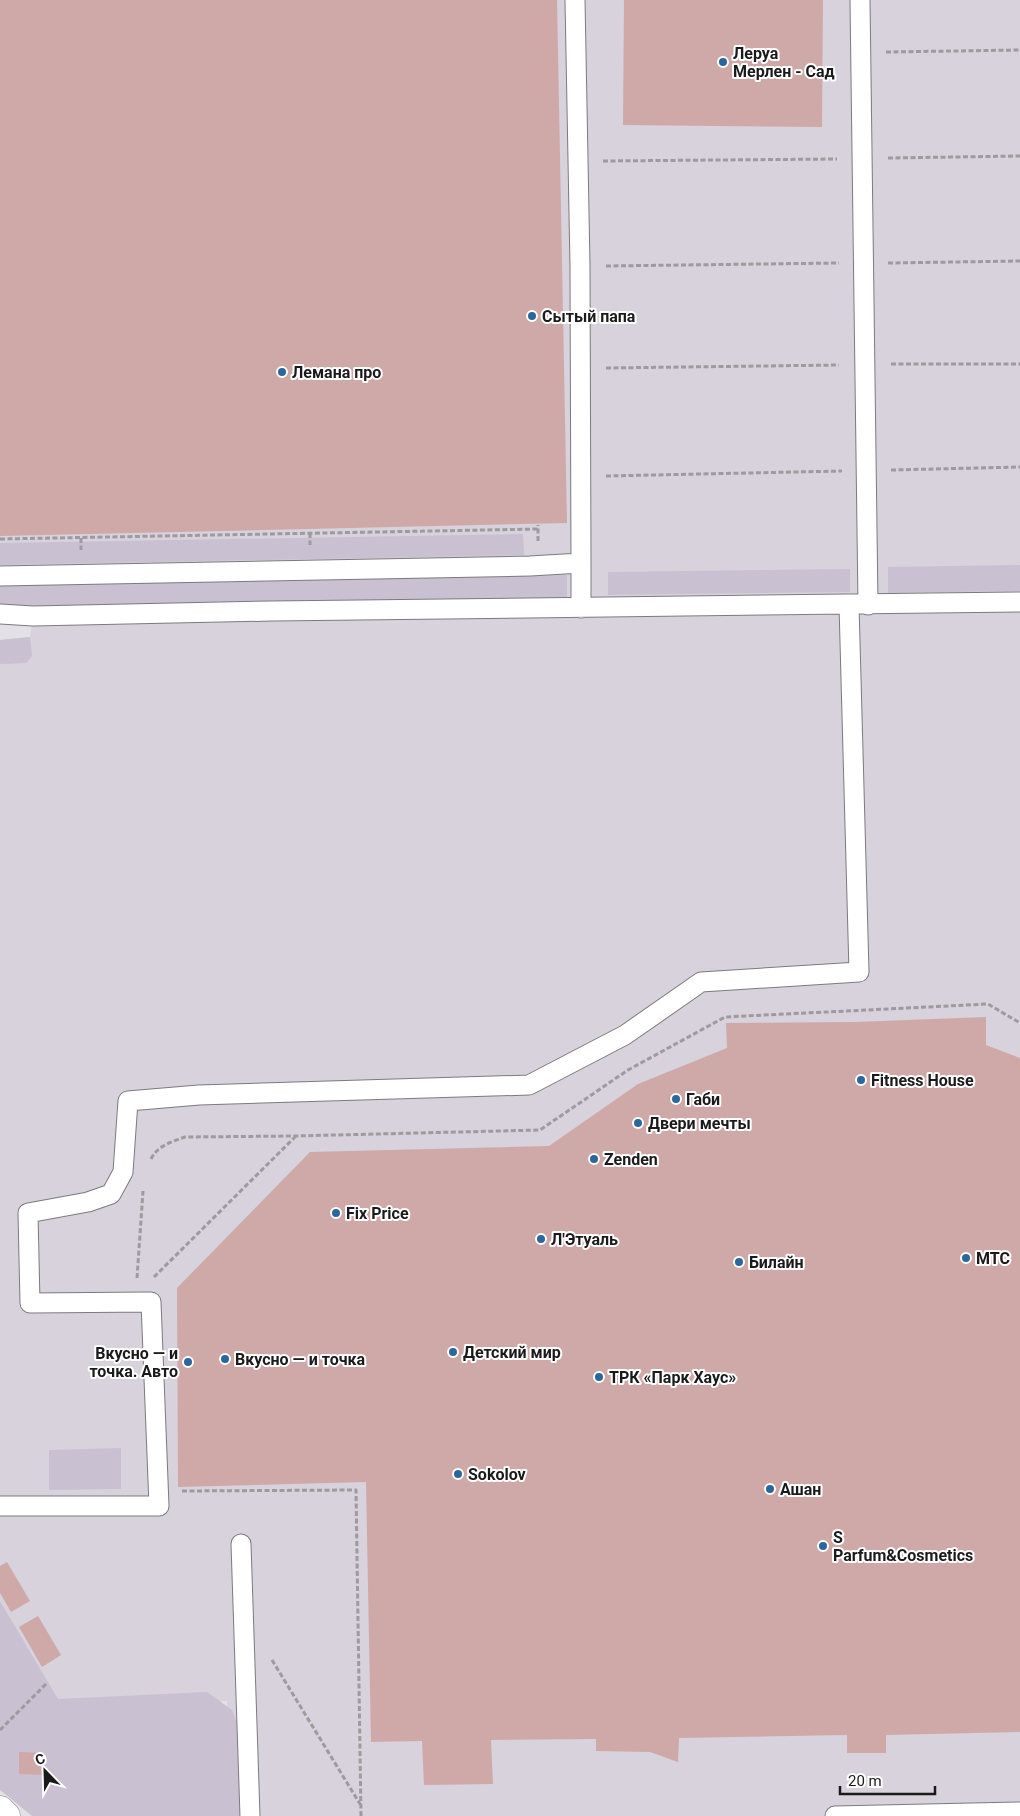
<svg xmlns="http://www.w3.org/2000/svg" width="1020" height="1816" viewBox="0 0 1020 1816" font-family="Roboto,sans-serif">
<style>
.built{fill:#d7d2dc}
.green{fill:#c9c0d2}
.building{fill:#cea9a8}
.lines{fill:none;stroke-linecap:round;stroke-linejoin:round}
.service-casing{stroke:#7c7a7e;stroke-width:21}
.minor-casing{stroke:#7c7a7e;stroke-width:29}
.path{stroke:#9d9b9e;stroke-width:3;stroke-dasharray:5 2.5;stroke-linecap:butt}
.service{stroke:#fff;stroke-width:19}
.minor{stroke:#fff;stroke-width:28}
.poi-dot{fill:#29679d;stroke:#fff;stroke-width:2}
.labels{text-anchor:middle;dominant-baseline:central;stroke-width:4;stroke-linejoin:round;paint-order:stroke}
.poi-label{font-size:16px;font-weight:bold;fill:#1b1a1b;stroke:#fff;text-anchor:start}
</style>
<rect width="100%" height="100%" fill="#e3e1e5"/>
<path class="built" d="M0 0H1020V1816H229L227 1701 57 1706 0 1611V640L30 637 34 610H0Z"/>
<path class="green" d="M523 534 524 555 0 565V543Z
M1020 565V591L888 593V567Z
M850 569V592L608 595V572Z
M567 575V597L0 610V585Z
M30 637 32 656 26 663 0 664V640Z
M121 1448V1489L49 1490V1450Z
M0 1601 58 1699 207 1692 232 1710 239 1728 240 1816H32L0 1790Z"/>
<path class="building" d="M0 0H557L567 523 0 536Z
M624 0H823L822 127 623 125Z
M986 1017V1045L1020 1058V1732L886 1735V1753H847V1735L679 1738 678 1762 650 1752 596 1751V1739L491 1740 493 1784 424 1785 422 1741 371 1742 366 1482 178 1487 177 1288 310 1152 549 1146 638 1084 727 1048 726 1023 856 1022Z
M7 1562 30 1601 11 1612 0 1593V1566Z
M38 1616 61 1655 42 1667 19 1627Z
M19 1752 44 1753 43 1775 19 1774Z"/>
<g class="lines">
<g class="service-casing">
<path id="service" d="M575 0 580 266 581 563
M860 0 868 605
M0 576 530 566 581 563V608
M0 614 33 616 272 611 1020 602
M0 1506H159L151 1302 30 1303 28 1213 88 1202 111 1194 123 1172 128 1101 199 1095 529 1085 625 1035 701 982 859 972 849 605
M241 1544 250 1816
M835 1816 1020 1812"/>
</g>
<g class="minor-casing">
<path id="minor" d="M0 1810 6 1816"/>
</g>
<path class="path" d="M886 52 1020 50
M888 158 1020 156
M603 161 837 159
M888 263 1020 261
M606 266 839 263
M891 364H1020
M606 368 839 365
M891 470 1020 467
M606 476 842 471
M310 533V545
M81 538V550
M0 539 538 529
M538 541V525
M151 1159C157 1146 173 1141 185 1137L295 1136 540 1130 628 1070 725 1017 988 1004 1020 1023
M154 1277 295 1137
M137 1278 143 1191
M182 1491 356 1490 361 1816
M272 1660 360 1804
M0 1730 47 1683"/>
<use href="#service" class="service"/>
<use href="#minor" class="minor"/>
</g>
<g class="poi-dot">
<circle cx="723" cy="62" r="5"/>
<circle cx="532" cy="316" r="5"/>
<circle cx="282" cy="372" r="5"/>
<circle cx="861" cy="1080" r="5"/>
<circle cx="676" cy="1099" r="5"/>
<circle cx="638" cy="1123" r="5"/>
<circle cx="594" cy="1159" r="5"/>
<circle cx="336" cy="1213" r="5"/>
<circle cx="541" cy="1239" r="5"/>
<circle cx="966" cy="1258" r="5"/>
<circle cx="739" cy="1262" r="5"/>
<circle cx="453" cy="1352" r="5"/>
<circle cx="225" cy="1359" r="5"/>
<circle cx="188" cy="1362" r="5"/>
<circle cx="599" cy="1377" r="5"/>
<circle cx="458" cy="1474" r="5"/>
<circle cx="770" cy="1489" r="5"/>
<circle cx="823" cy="1546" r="5"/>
</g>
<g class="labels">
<g class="poi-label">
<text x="733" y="53">Леруа<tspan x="733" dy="18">Мерлен - Сад</tspan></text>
<text x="542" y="316">Сытый папа</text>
<text x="292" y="372">Лемана про</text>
<text x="871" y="1080">Fitness House</text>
<text x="686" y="1099">Габи</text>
<text x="648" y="1123">Двери мечты</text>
<text x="604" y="1159">Zenden</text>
<text x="346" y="1213">Fix Price</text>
<text x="551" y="1239">Л'Этуаль</text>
<text x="976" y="1258">МТС</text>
<text x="749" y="1262">Билайн</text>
<text x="463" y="1352">Детский мир</text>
<text x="178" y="1353" text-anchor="end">Вкусно — и<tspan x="178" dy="18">точка. Авто</tspan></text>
<text x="235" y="1359">Вкусно — и точка</text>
<text x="609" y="1377">ТРК «Парк Хаус»</text>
<text x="468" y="1474">Sokolov</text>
<text x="780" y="1489">Ашан</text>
<text x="833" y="1537">S<tspan x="833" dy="18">Parfum&amp;Cosmetics</tspan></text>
</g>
</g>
<g transform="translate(45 1771) rotate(337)" stroke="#ffffff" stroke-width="4" paint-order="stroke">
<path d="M0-4L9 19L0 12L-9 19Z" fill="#1b1a1b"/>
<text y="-8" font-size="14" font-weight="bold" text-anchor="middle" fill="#1b1a1b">С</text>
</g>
<path d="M840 1786v8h95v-8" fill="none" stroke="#1b1a1b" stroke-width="2.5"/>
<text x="848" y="1786" font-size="15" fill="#1b1a1b" stroke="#ffffff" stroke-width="4" paint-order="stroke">20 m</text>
</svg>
